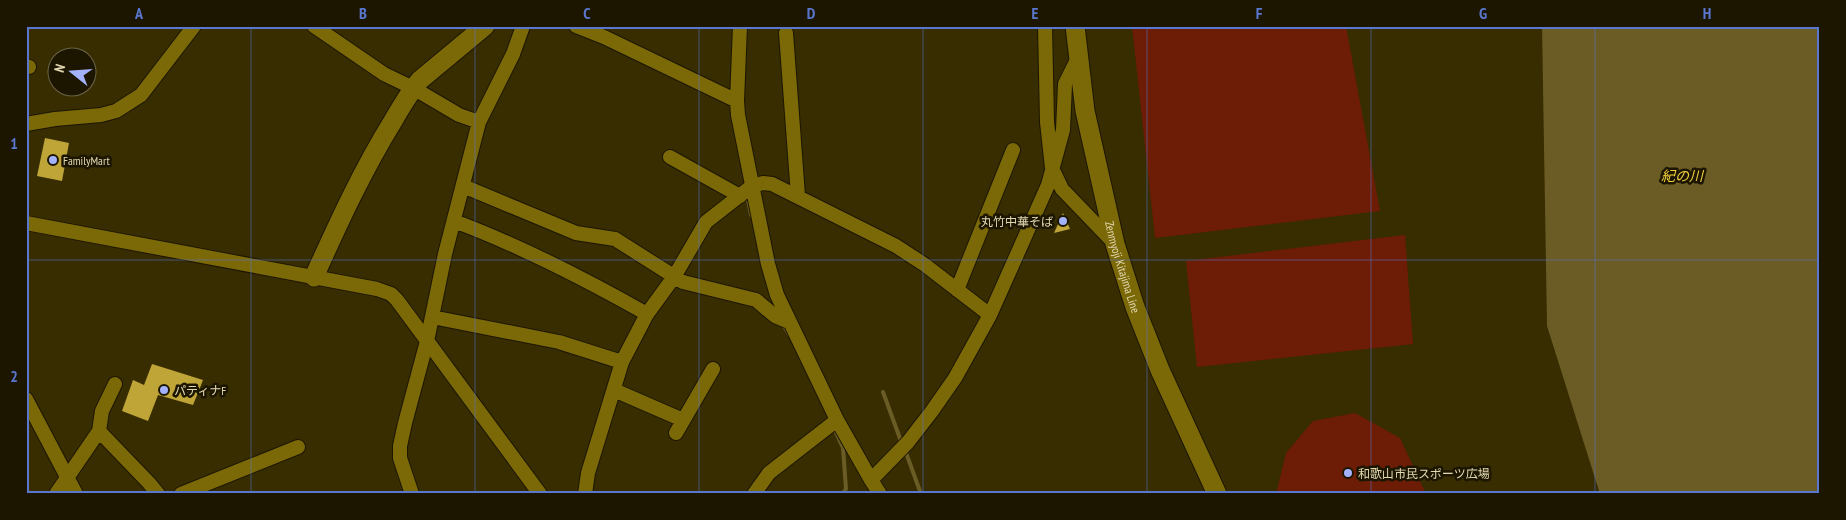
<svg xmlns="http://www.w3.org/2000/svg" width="1846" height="520" viewBox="0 0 1846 520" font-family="'PT Sans Narrow','Noto Sans JP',sans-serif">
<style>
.green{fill:#6d1c05}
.water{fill:#6a5c24}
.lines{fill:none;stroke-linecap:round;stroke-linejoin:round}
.stream{stroke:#6a5c24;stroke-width:4}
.building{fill:#bfa538}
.street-casing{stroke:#1c1600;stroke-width:16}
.secondary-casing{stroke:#1c1600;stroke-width:21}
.street{stroke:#7b6807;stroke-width:14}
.secondary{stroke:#7b6807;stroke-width:19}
.grid{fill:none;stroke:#5877cd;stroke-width:1;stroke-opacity:0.55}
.poi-dot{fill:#a4b2fc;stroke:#1c1600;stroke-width:2}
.labels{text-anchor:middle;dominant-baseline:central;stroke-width:5;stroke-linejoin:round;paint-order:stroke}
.poi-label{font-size:12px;fill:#e2d8b2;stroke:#1c1600;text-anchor:start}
.street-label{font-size:12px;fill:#e2d8b2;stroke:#1c1600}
.water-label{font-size:14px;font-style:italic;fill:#f0cf3e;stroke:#1c1600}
.neatline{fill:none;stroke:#5877cd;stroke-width:2}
.grid-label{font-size:16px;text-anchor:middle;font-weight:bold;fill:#5877cd}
</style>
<rect width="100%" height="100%" fill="#372d00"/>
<path class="green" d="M1132 26H1346L1380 211 1155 238Z
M1405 235 1413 344 1197 367 1186 261Z
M1355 413 1400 438 1426 494H1276L1286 453 1313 421Z"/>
<path class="water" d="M1542 26H1820V494H1600L1547 326Z"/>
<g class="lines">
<path class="stream" d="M747 195 751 215
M782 323 790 336
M883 392 902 444
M834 428 843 448 846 489 842 494
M905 450 921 494"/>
</g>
<path class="building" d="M45 138 69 143 62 181 37 176Z
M1063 213 1070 229 1054 233Z
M152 364 203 380 193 405 158 395 148 421 122 411 133 380 144 385Z"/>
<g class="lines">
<g class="street-casing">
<path id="street" d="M314 26 384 74 413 88 459 115 479 122
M576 26 604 37 737 101
M740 26 737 101 738 115 768 264 777 295 837 420 871 480
M1045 26 1047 122 1052 168 1062 189 1114 243
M786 33 798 196
M26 66 29 67
M26 124 55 119 101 115 116 111 141 95 194 26
M670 157 740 196
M463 186 576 233 615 239 683 282 756 300 775 316 789 322
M454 221C521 246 585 279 647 314
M26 223 377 289 391 294 397 300 540 494
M957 290 1013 150
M432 317 559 342 622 362
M614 390 683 420
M26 399 76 494
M99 431 149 483 158 494
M676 433 713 369
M56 494 99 431 102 411 115 384
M181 494 298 447
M412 494 400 458V446L405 423 427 341 445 254 479 122 513 54 523 26
M585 494 588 473 622 362 647 314 674 277 706 222 752 186 763 183 772 184 896 246 925 265 990 315
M754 494 769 473 837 420
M880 494 871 480 908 442 932 411 955 378 990 315 1048 185 1063 130 1065 84 1079 56"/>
</g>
<g class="secondary-casing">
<g id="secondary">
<path id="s1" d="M1075 26 1085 111 1115 244 1135 307 1160 370 1217 494"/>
<path d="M314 277C338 224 362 171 393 121 401 107 410 92 420 80L485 26"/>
</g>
</g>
<use href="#street" class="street"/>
<use href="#secondary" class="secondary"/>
</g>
<path class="grid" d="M251 26V494M475 26V494M699 26V494M923 26V494M1147 26V494M1371 26V494M1595 26V494M26 260H1820"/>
<g class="poi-dot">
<circle cx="53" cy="160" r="5"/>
<circle cx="1063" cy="221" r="5"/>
<circle cx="164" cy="390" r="5"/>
<circle cx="1348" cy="473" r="5"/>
</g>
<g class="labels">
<g class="poi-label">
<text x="63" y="160">FamilyMart</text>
<text x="1053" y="221" text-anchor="end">丸竹中華そば</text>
<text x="174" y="390">パティナF</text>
<text x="1358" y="473">和歌山市民スポーツ広場</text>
</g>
<g class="street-label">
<text stroke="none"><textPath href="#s1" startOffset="246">Zenmyoji Kitajima Line</textPath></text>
</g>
<g class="water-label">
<text x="1682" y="176">紀の川</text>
</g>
</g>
<rect width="1846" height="520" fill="none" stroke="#1c1600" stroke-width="55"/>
<g transform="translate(72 72) rotate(287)"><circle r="24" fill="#1c1600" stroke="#6b6447"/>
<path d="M0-4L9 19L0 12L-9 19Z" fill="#a4b2fc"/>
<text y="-8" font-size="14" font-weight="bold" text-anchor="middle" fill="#e2d8b2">N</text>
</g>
<rect x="28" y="28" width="1790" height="464" class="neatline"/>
<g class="grid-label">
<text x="139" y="19">A</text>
<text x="363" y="19">B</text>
<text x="587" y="19">C</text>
<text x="811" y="19">D</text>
<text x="1035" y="19">E</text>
<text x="1259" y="19">F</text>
<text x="1483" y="19">G</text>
<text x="1707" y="19">H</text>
<text x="14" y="149">1</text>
<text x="14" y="382">2</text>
</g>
</svg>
